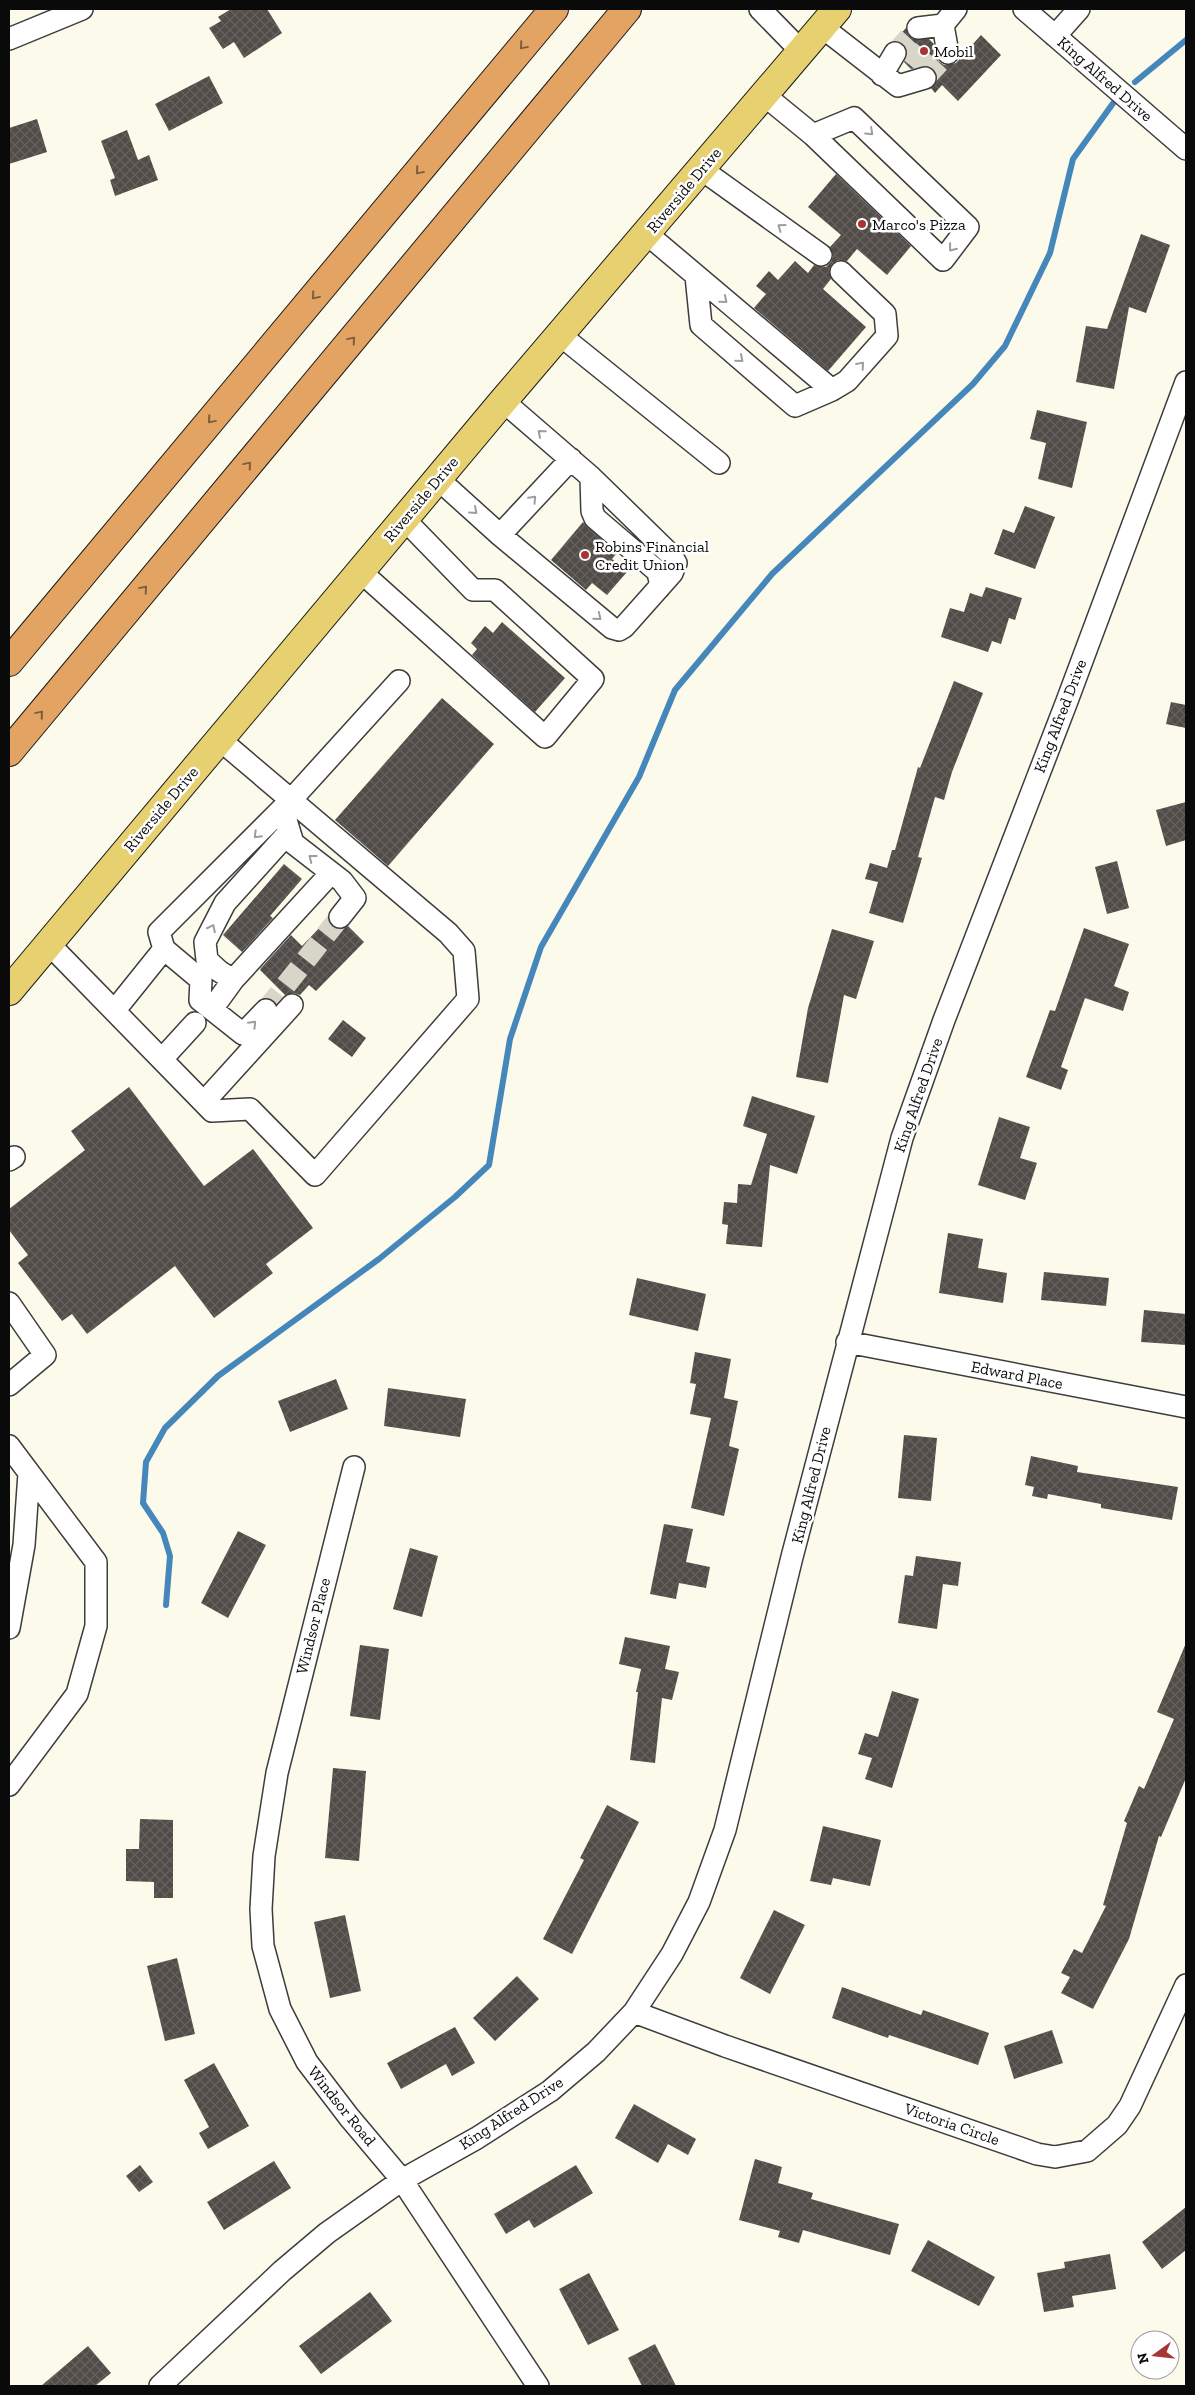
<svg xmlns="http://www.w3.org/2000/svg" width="1195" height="2395" viewBox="0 0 1195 2395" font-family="'Zilla Slab',serif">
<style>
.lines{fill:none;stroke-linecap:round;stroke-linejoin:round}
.stream{stroke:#4587bb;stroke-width:6}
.building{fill:url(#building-cross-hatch)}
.minor-tunnel{stroke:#d8d6c8;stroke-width:21;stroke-dasharray:21 11;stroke-linecap:butt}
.minor-casing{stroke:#3d3d3d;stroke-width:24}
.major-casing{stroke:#1b1b1b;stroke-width:30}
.highway-casing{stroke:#1b1b1b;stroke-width:30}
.minor{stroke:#fff;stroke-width:21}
.major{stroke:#e7d06f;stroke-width:28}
.highway{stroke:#e2a363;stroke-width:28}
.oneway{stroke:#815e3b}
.oneway2{stroke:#9d9d9d}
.poi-dot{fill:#a83535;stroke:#fff;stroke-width:2}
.labels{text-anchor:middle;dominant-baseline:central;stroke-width:5;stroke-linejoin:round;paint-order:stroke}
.poi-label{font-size:16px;fill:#0a0a0a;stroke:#fff;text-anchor:start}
.street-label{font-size:16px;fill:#0a0a0a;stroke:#fff}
</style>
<defs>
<pattern id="building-cross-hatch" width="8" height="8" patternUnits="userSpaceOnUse" patternTransform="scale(1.25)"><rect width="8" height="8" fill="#514c48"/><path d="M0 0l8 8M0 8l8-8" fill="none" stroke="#65615e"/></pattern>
</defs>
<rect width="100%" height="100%" fill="#fcfaea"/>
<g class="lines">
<path class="stream" d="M1135 82 1186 40
M166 1605 170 1556 163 1533 143 1503 146 1462 165 1428 218 1376 379 1259 455 1197 489 1165 510 1039 541 947 639 777 675 690 772 574 973 384 1005 346 1050 253 1073 159 1119 95"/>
</g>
<path class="building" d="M231 9H267L282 33 244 58 234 42 223 49 209 28 221 21 218 17Z
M906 28 908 35 913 39H929L934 44 938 61 944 65 956 63 981 35 1001 55 958 101 942 85 935 93 931 88 937 80 933 69 927 66 911 69 904 62 907 54 906 47 901 42 894 41Z
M209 76 223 103 169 131 155 104Z
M37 119 47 152 9 164V128Z
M127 130 138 160 149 155 158 180 115 196 110 180 115 178 101 141Z
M836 174 911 246 887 275 857 249 847 261 838 260 832 264 829 270 831 279 823 289 866 327 828 371 754 308 766 294 756 286 769 271 778 280 795 261 808 273 814 265 826 267 831 262 833 256 830 247 841 235 808 207Z
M1141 234 1170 245 1146 313 1129 307 1114 389 1076 382 1086 326 1107 329Z
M1037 410 1087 422 1072 488 1038 479 1046 443 1030 439Z
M1025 506 1055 517 1035 569 994 554 1003 529 1014 533Z
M583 522 617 553 612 559 627 572 607 595 592 583 586 590 551 560Z
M986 587 1022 598 1015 620 1009 618 1001 644 992 641 988 652 941 637 950 608 964 612 970 593 982 597Z
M502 622 565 678 535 712 472 655 477 649 471 643 485 626 493 633Z
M954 681 983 693 952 772 944 800 935 797 918 857 922 858 903 923 869 913 878 882 865 879 870 863 887 868 892 850H895L918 767 920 768Z
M442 698 494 744 388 866 335 820Z
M1171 702 1186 705V728L1166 724Z
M1186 802V840L1166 846 1156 810Z
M1117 861 1129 908 1107 914 1095 867Z
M284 864 302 879 270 916 273 918 242 952 223 935Z
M328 919 332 926 338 929 348 926 364 942 316 991 309 985 300 995 294 993 285 995 260 970 261 968 291 935 302 946Z
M1084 928 1129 944 1114 986 1129 992 1123 1011 1085 998 1061 1067 1068 1070 1061 1090 1026 1077 1050 1010 1055 1011Z
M832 929 874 941 856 999 844 995 828 1083 796 1077 808 1008Z
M343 1020 366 1038 352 1057 328 1039Z
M129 1087 204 1186 253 1149 313 1228 266 1264 273 1273 214 1318 175 1266 87 1334 72 1314 62 1321 18 1263 28 1255 9 1230V1209L85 1150 71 1131Z
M752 1096 815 1116 797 1174 770 1165 762 1247 726 1244 728 1225 722 1224 724 1202 737 1203 738 1184 751 1185 767 1134 743 1126Z
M999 1117 1030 1127 1020 1158 1037 1163 1025 1200 978 1185Z
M948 1233 983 1239 978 1268 1007 1273 1003 1303 939 1293Z
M1044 1272 1109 1278 1106 1306 1041 1300Z
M637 1278 706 1294 698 1331 629 1315Z
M1144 1310 1186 1314V1345L1141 1342Z
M695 1352 731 1359 724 1398 738 1401 729 1446 739 1449 724 1516 691 1508 711 1418 690 1414 696 1384 690 1383Z
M336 1379 348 1409 290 1432 278 1401Z
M388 1388 466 1399 460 1437 384 1426Z
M904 1435 937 1438 931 1501 898 1498Z
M1031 1456 1078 1466 1077 1472 1178 1487 1172 1520 1101 1508V1504L1048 1494 1047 1499 1032 1496 1034 1487 1025 1485Z
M664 1524 693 1529 686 1562 710 1567 706 1588 679 1583 676 1599 650 1594Z
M238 1531 266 1545 228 1618 201 1603Z
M410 1548 438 1556 422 1617 393 1609Z
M916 1556 961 1562 958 1586 943 1584 937 1629 898 1623 905 1575 913 1576Z
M625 1637 670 1646 665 1669 679 1672 672 1700 662 1698 655 1763 630 1760 638 1692H636L641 1669 619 1664Z
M1186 1643V1778L1161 1837 1159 1836 1129 1939 1093 2009 1061 1993 1070 1977 1061 1973 1074 1949 1082 1953 1106 1906 1103 1905 1127 1823 1124 1821 1139 1786 1144 1789 1174 1719 1157 1712Z
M360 1645 389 1649 380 1720 350 1716Z
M892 1691 919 1699 892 1788 865 1779 872 1758 858 1754 865 1733 878 1737Z
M333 1768 366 1771 359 1861 325 1858Z
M607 1805 639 1822 572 1954 543 1939 584 1860 580 1858Z
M140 1819 173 1820V1898H154V1882L126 1881V1849H139Z
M823 1826 881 1840 870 1886 833 1878 831 1885 810 1881Z
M774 1910 805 1925 770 1994 740 1978Z
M345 1915 361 1991 330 1998 314 1922Z
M177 1958 195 2034 165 2041 147 1966Z
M517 1976 539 1999 495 2041 473 2018Z
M842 1987 921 2015 923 2010 989 2033 978 2065 889 2035 888 2038 832 2018Z
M455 2027 475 2063 452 2076 446 2064 401 2089 387 2063Z
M1052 2030 1063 2063 1014 2079 1004 2046Z
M214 2063 249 2126 208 2149 199 2133 209 2127 184 2080Z
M634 2104 696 2139 688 2155 668 2144 658 2163 615 2138Z
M755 2159 782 2167 778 2183 813 2193 811 2199 899 2224 890 2255 803 2230 799 2243 778 2237 780 2231 739 2220Z
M274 2161 291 2188 224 2230 207 2202Z
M140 2165 153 2182 139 2192 126 2176Z
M576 2165 593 2193 534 2228 529 2220 506 2234 494 2214Z
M1186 2207V2250L1162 2269 1142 2242Z
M928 2240 995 2277 979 2306 911 2271Z
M1110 2254 1116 2289 1072 2296 1074 2307 1044 2312 1037 2273 1065 2268 1064 2262Z
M589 2273 619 2330 588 2345 559 2289Z
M370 2292 392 2321 321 2374 299 2346Z
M655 2344 676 2386H642L628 2358Z
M88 2346 111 2373 95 2386H41Z"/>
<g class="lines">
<path class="minor-tunnel" d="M895 53 918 28
M911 66 931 41
M925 78 948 53
M266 1010 340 917"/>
<g class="minor-casing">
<path id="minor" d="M760 9 801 51
M1024 9 1186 149
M822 27 898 86 925 78
M918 28 943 25
M1055 36 1079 9
M9 39 82 9
M948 53 943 25 956 9
M882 75 895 53
M764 95 813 135 943 260 968 227 854 118 813 135
M701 169 821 255
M647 234 832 390 847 381 887 336 885 314 841 272
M696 276 701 325 795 406 832 390
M560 335 719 463
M591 477 592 511 595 518 657 571 660 580 659 588
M438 479 500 535 612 628 619 630 624 627 672 573 676 563 671 555 591 477 503 401
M500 535 571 459
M360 571 545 737 593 679 495 590H473L404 519
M286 820 293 843 342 881 355 898 340 917
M48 943 212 1111 250 1109 315 1175 468 999 464 951 448 933 219 739
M233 980 219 971 207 960 205 942 225 903 289 832
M212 1009 233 980 331 873
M115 1010 164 949
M266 1010 243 1034 200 1000 201 980 164 949 159 932 291 800 399 681
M162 1059 195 1023
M204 1102 292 1005
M9 1160 14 1157
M9 1303 45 1355 9 1385
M847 1342 1186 1407
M9 1446 96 1562V1626L77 1694 9 1785
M354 1467 277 1773 264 1856 261 1909 263 1946 280 2009 307 2062 349 2117 402 2180 538 2386
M9 1628 24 1545 29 1473
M634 2012 725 2046 1037 2154 1055 2157 1087 2151 1117 2125 1130 2106 1186 1985
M160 2386 282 2271 327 2233 402 2180 477 2138 550 2091 596 2052 634 2012 672 1954 699 1902 725 1830 792 1557 902 1138 944 1020 1067 701 1186 382"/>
</g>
<g class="major-casing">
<path id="major" d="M9 991 503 401 837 9"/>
</g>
<g class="highway-casing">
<path id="highway" d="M9 662 554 9
M9 752 627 9"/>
</g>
<use href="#minor" class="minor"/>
<use href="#major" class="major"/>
<use href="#highway" class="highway"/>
</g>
<defs><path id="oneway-chevron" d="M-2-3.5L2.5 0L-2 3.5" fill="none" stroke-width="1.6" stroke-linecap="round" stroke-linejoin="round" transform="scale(1.25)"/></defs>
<g class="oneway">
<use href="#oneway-chevron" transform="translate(523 46) rotate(130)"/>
<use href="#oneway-chevron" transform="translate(419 171) rotate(130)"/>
<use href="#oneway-chevron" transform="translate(315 296) rotate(130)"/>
<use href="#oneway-chevron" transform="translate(352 340) rotate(-50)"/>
<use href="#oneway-chevron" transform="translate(211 420) rotate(130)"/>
<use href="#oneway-chevron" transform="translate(248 465) rotate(-50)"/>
<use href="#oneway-chevron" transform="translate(144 589) rotate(-50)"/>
<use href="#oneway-chevron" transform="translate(40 714) rotate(-50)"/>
</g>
<g class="oneway2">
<use href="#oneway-chevron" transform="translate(870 132) rotate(43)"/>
<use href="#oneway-chevron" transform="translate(781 227) rotate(-144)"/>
<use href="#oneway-chevron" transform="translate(952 248) rotate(128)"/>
<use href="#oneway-chevron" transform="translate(724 300) rotate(40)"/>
<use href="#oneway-chevron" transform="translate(740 359) rotate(41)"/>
<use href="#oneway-chevron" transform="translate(861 365) rotate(-49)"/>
<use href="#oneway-chevron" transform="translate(541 433) rotate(-139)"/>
<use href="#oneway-chevron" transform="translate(533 499) rotate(-47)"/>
<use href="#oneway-chevron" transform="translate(474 511) rotate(42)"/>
<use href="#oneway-chevron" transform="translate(598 617) rotate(40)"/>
<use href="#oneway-chevron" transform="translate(257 835) rotate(135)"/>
<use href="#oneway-chevron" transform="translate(312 858) rotate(-142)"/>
<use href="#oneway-chevron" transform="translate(212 928) rotate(-63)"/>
<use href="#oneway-chevron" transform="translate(253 1024) rotate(-46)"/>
</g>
<g class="poi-dot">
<circle cx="924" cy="51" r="5"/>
<circle cx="862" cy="224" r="5"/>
<circle cx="585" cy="555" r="5"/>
</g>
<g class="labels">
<g class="poi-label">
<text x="934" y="51">Mobil</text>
<text x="872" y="224">Marco's Pizza</text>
<text x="595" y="546">Robins Financial<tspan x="595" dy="18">Credit Union</tspan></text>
</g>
<g class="street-label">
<text transform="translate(1105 79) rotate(41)">King Alfred Drive</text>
<text transform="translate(684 190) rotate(-50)">Riverside Drive</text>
<text transform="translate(421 499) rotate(-50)">Riverside Drive</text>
<text transform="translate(1060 716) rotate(-69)">King Alfred Drive</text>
<text transform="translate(161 809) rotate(-50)">Riverside Drive</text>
<text transform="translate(918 1095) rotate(-71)">King Alfred Drive</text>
<text transform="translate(1017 1375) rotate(11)">Edward Place</text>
<text transform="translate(811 1485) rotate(-76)">King Alfred Drive</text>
<text transform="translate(313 1626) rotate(-76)">Windsor Place</text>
<text transform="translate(342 2106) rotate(51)">Windsor Road</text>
<text transform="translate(511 2113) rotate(-33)">King Alfred Drive</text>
<text transform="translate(952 2124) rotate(19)">Victoria Circle</text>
</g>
</g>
<rect width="1195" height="2395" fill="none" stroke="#0a0a0a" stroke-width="20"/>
<g transform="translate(1155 2355) rotate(255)"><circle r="24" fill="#ffffff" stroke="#9d9d9d"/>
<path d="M0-4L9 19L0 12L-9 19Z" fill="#a83535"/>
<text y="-8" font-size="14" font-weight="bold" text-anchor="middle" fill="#0a0a0a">N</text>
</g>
</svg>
